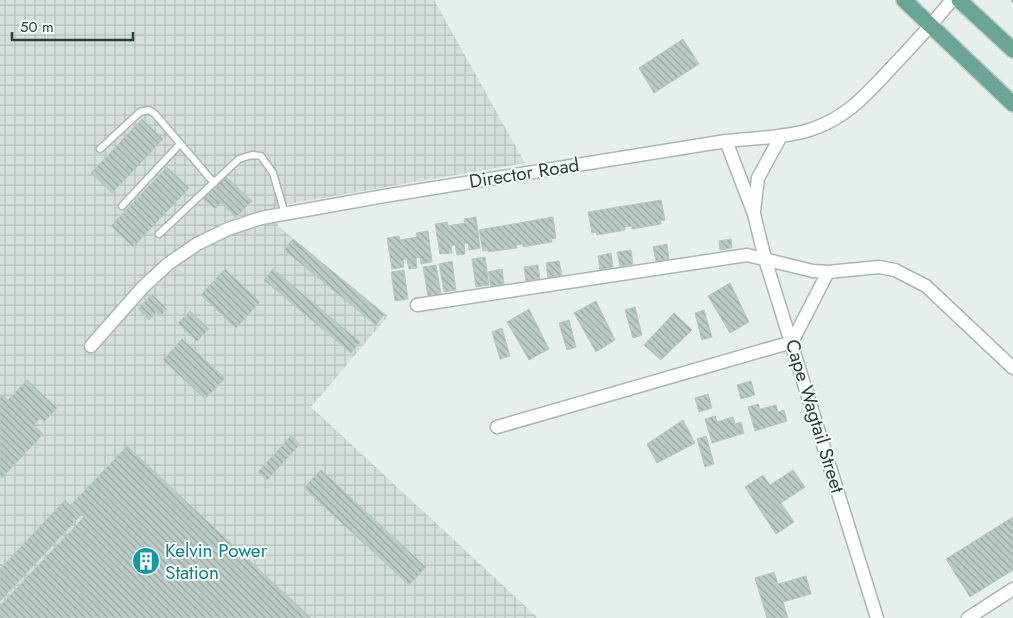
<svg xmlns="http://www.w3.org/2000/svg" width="1013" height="618" viewBox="0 0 1013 618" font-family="Jost,sans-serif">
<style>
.industrial{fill:url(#industrial-grid)}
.building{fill:url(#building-back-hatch);stroke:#b8c9c2}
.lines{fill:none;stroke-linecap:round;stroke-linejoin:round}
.lane-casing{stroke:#a8b8b2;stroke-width:9}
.street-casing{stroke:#a8b8b2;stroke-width:15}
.primary-casing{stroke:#c2cac8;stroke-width:18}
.path{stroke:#86b3a5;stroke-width:3;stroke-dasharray:2.5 4;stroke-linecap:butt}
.lane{stroke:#fff;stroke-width:6}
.street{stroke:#fff;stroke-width:12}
.primary{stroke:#6aa596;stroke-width:15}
.labels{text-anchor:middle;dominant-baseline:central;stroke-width:4;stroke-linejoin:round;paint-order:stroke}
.street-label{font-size:19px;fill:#24423a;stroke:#f7fbf9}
.culture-label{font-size:19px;fill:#0d838f;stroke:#f7fbf9;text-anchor:start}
</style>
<defs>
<pattern id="industrial-grid" width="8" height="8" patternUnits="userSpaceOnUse" patternTransform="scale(1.25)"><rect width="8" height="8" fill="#d4dfda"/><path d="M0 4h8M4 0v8" fill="none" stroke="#b6c1bc"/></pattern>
<pattern id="building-back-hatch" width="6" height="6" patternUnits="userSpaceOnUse" patternTransform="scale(1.25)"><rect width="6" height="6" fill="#bbcac4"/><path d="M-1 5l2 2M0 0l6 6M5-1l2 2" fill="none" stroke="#98a6a0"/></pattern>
</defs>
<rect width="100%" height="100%" fill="#e6efeb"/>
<path class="industrial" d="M0 0H434L525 163 276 206 278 226 388 316 311 407 538 618H0Z"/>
<path class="building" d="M683 39 699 64 654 93 639 68Z
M142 119 163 139 112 193 91 173Z
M167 167 189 188 133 247 111 226Z
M225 176 252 201 236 217 221 203 215 209 203 199Z
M661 200 665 220 660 221 661 224 632 229V226L625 227V230L597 235 596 232 592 233 588 212Z
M476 217 480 248 469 250 468 243 464 244 465 254 457 255 455 245 451 246 452 253 440 254 435 224 447 222 448 226 465 223 464 219Z
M553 217 556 238 551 239 552 242 523 247V244L516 245 517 248 488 252V250L483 251 479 230Z
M428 231 432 262 421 264 420 257 416 258 417 268 409 269 407 259 403 260 404 267 392 269 387 238 399 236 400 240 417 237 416 233Z
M293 239 384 314 376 325 284 250Z
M731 239 732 248 720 250 719 241Z
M667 244 669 259 656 261 653 247Z
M631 250 633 264 620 266 617 252Z
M611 253 613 267 600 270 598 256Z
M485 257 489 285 476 287 472 259Z
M452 261 456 290 444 292 439 264Z
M559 261 562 275 548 278 546 263Z
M436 265 441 294 428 296 423 267Z
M538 265 540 279 526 281 524 267Z
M225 269 260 302 236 328 201 295Z
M273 269 360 342 351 353 264 280Z
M502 269 504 284 491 286 488 272Z
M404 270 408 299 395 301 391 272Z
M730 283 749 322 730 333 708 296Z
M152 294 167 309 160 316 156 312 149 320 138 309Z
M596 301 615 340 596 352 574 313Z
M635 307 642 335 633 338 625 310Z
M529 309 549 349 529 360 507 322Z
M704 310 712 337 702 340 695 313Z
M190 311 209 329 197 341 178 323Z
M674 313 692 330 661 360 644 345Z
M569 320 576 347 567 350 559 323Z
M502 328 510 356 500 359 492 332Z
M182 339 225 378 205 399 163 360Z
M27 380 57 408 44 422 40 418 34 425 43 434 2 478 0 477V398L2 395 8 400Z
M751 381 755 395 741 399 737 385Z
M708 394 712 408 699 412 695 398Z
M758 404 760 409 776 405 778 412 784 410 787 421 755 431 748 407Z
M715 416 717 422 733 417 735 424 741 422 744 433 712 443 705 419Z
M683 420 695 443 657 463 647 444Z
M291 436 300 444 267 480 258 472Z
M706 436 714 464 705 467 697 439Z
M127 446 311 618H0V606L84 517 71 505Z
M321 470 426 567 409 585 304 488Z
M793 470 805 487 781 503 794 522 776 534 745 487 763 475 770 485Z
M65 500 81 515 0 601V569Z
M1013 517V570L970 597 946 559Z
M774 572 778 584 806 576 811 594 783 602 788 618H767L755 578Z"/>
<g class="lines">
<g class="lane-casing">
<path id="lane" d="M100 149 140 112 149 110 155 114 214 183
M122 206 180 144
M159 234 239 159 252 155 261 156 273 173 285 214"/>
</g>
<g class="street-casing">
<path id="street" d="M726 141 754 214 765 259 877 618
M754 211 758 178 781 136
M417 305 747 255 813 271 828 272 879 267 895 270 926 286 1013 368
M91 346 143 287 168 264 197 244 228 229 261 218 384 196 726 141C753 138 783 138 809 130 846 119 868 93 893 66 914 44 933 23 952 0
M497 427 792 342 828 272
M968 618 1013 589"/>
</g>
<g class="primary-casing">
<path id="primary" d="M904 0 1013 104
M959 0 1013 50"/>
</g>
<path class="path" d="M1013 0V3"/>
<use href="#lane" class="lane"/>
<use href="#street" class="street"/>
<use href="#primary" class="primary"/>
</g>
<defs>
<g id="building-disc" transform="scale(1.4375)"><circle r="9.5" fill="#0f9aa8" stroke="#f7fbf9"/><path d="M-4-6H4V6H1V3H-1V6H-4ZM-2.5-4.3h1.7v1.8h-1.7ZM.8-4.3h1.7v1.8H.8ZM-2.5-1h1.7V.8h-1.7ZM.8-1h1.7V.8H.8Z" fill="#fff"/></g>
</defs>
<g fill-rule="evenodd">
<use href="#building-disc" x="146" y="561"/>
</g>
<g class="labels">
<g class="street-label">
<text transform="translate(524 173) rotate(-9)">Director Road</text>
<text transform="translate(815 416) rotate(73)">Cape Wagtail Street</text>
</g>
<g class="culture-label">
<text x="165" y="550">Kelvin Power<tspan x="165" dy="22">Station</tspan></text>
</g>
</g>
<path d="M12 32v8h121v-8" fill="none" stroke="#24423a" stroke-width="2.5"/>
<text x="20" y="32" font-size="15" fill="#24423a" stroke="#f7fbf9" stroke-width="4" paint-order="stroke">50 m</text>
</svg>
